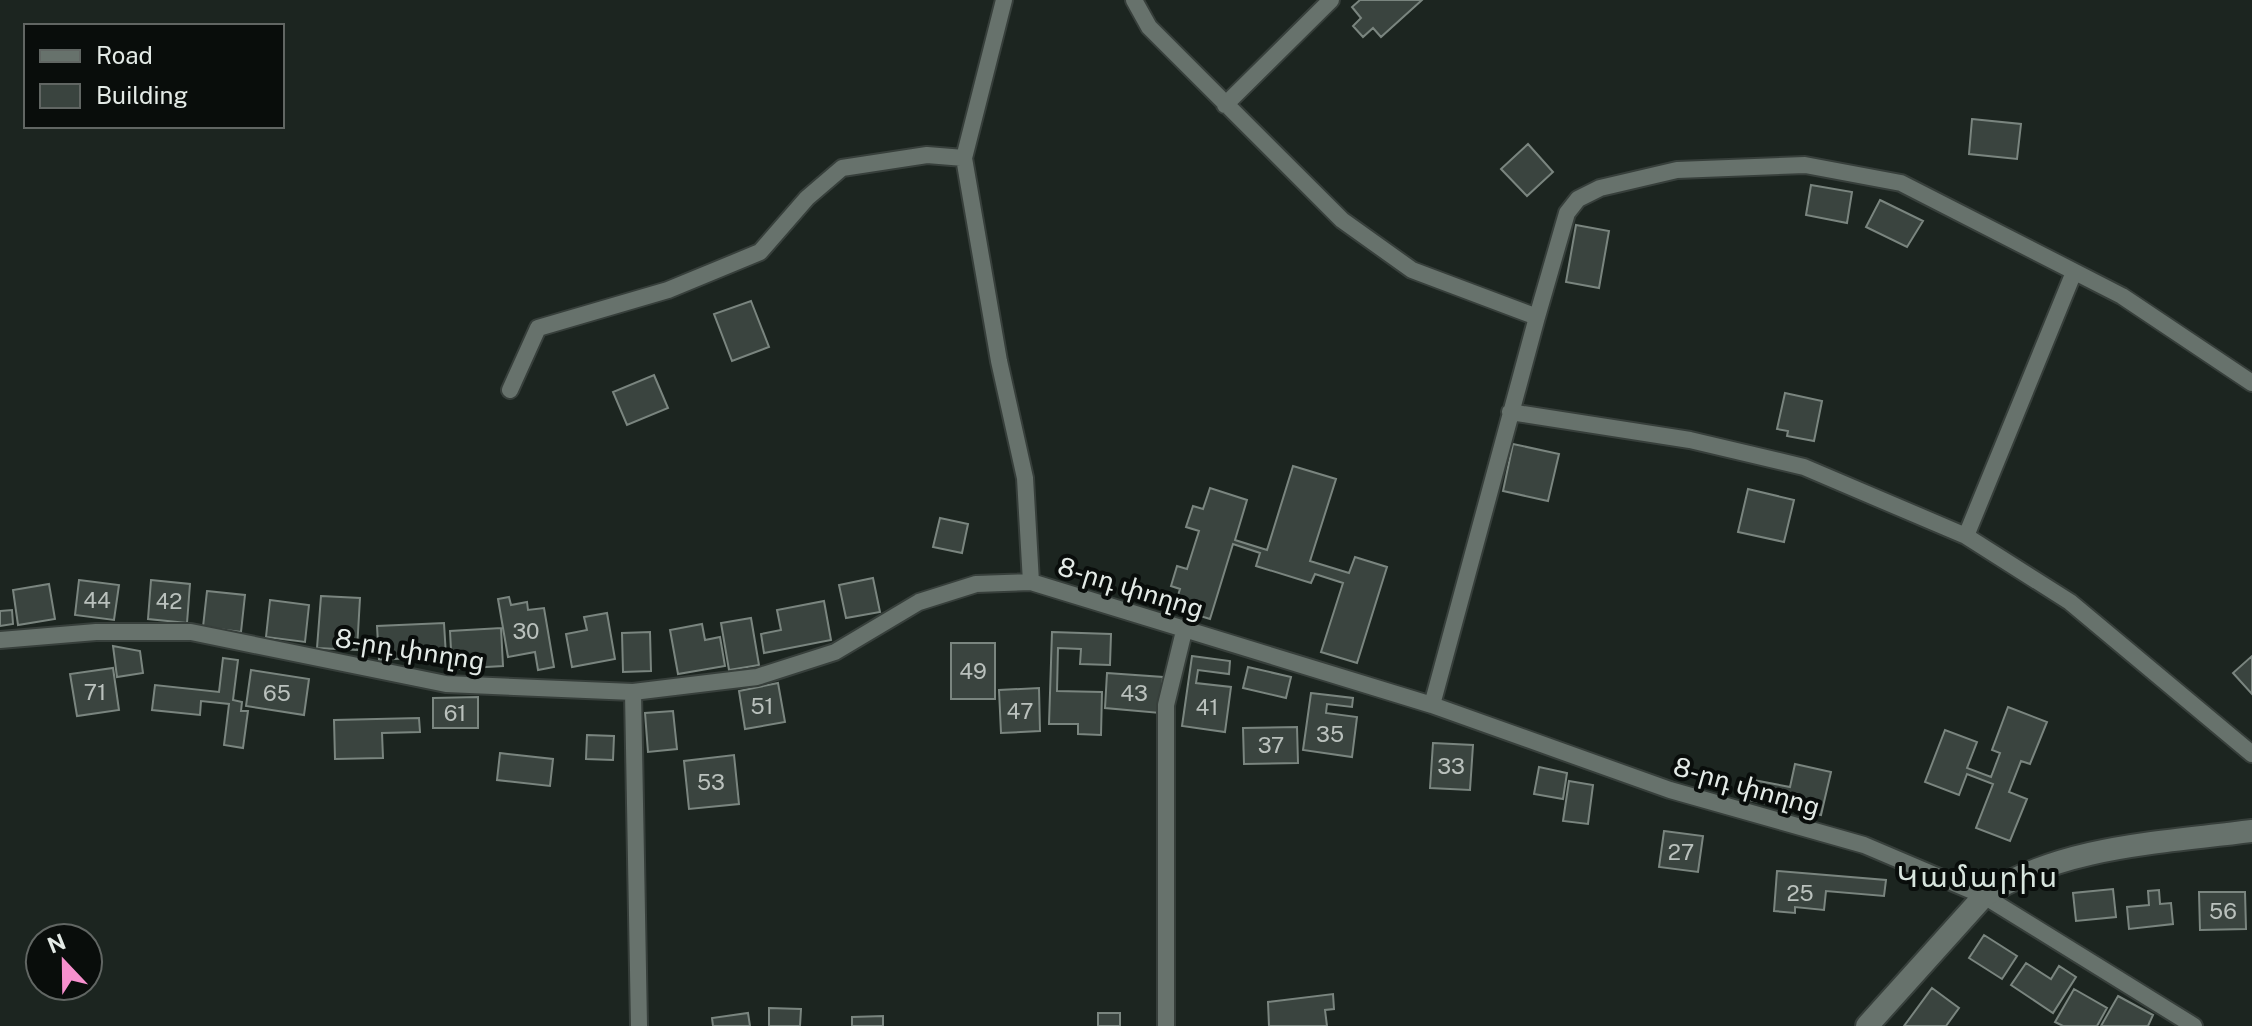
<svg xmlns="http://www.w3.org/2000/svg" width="2252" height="1026" viewBox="0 0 2252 1026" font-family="'Public Sans','Noto Sans Armenian',sans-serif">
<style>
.building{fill:#3a443f;stroke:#7a857f;stroke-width:2}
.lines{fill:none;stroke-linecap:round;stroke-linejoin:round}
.street-casing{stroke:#373f3b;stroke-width:20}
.secondary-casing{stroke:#373f3b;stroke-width:26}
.street{stroke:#67726c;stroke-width:16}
.secondary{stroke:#67726c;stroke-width:22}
.labels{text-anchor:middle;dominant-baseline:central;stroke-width:8;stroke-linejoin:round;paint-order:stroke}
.number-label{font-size:22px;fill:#bac1bd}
.street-label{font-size:26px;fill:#e4ebe7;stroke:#090d0b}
.quarter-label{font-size:30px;letter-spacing:2px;fill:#d8e5de;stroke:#090d0b}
</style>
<rect width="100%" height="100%" fill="#1c2520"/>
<path class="building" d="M1360 0H1422L1381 37 1373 28 1363 37 1353 26 1361 18 1352 7Z
M1972 119 2021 124 2017 159 1969 154Z
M1528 144 1553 172 1527 196 1501 169Z
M1811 185 1852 192 1847 223 1806 215Z
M1880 200 1923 221 1907 247 1866 227Z
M1576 225 1609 231 1599 288 1566 282Z
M751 301 769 347 732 361 714 314Z
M654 375 668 408 627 425 613 392Z
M1785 393 1822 401 1814 441 1787 436 1788 431 1777 429Z
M1513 444 1559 454 1548 501 1503 491Z
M1293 466 1336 479 1310 561 1349 573 1355 557 1387 567 1357 663 1321 652 1343 583 1315 574 1311 583 1256 566 1260 553 1233 544 1210 619 1174 608 1180 589 1171 586 1177 566 1187 569 1199 531 1186 527 1193 506 1203 509 1210 488 1247 500 1235 540 1267 550Z
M1748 489 1794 500 1784 542 1738 532Z
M940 518 968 524 962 553 933 547Z
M873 578 880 612 846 618 839 585Z
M79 580 119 585 114 620 75 615Z
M151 580 190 584 187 623 148 619Z
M49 584 55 619 18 625 13 590Z
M207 591 245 595 241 632 203 627Z
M321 596 360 598 357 650 317 648Z
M509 597 511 605 527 602 528 610 544 608 554 667 538 670 535 652 508 657 498 599Z
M270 600 309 605 305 642 266 637Z
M824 601 831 640 764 653 761 634 781 630 777 610Z
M12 610 13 624 0 626V611Z
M607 613 615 659 572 667 566 634 587 630 584 617Z
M751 618 759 665 729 670 721 623Z
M444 623 446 656 379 660 377 626Z
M702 624 705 640 720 637 725 666 678 674 670 630Z
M501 628 503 666 452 669 450 631Z
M650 632 651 671 623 672 622 633Z
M1052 632 1111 634 1110 665 1080 664 1081 649 1058 648 1057 691 1102 692 1101 735 1078 734V724H1049Z
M951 643H995V699H951Z
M113 646 140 651 143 673 117 677Z
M1192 656 1230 661 1229 674 1198 670 1196 683 1231 687 1225 732 1182 726Z
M2252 656V694L2233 673Z
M223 658 238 660 233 700 242 702 241 711H248L243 748 224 745 229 704 201 701 200 715 152 710 155 685 219 692Z
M1248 667 1291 677 1286 698 1243 688Z
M113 668 119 710 77 716 70 674Z
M251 670 309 679 304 715 246 706Z
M1107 673 1163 677 1160 713 1105 708Z
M778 683 785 722 745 729 739 691Z
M1039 688 1040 731 1001 733 999 690Z
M1311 693 1353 698 1352 707 1327 704 1326 713 1357 717 1352 757 1303 750Z
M478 697V728H433V698Z
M2008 707 2047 722 2030 764 2021 761 2009 792 2027 799 2010 841 1976 828 1993 784 1967 774 1959 795 1925 782 1945 730 1977 742 1967 768 1991 777 2000 753 1992 750Z
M673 711 677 749 648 752 645 713Z
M419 718 420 732 382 733 383 758 335 759 334 720Z
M1297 727 1298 763 1244 764 1243 728Z
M587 735 614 736 613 760 586 759Z
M1433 743 1473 745 1470 790 1430 788Z
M500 753 553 759 550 786 497 780Z
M734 755 739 804 689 809 684 761Z
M1795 764 1831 772 1821 815 1744 799 1748 779 1790 787Z
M1539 767 1567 773 1563 799 1534 794Z
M1569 781 1593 785 1588 824 1563 821Z
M1664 831 1703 836 1698 872 1659 867Z
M1777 871 1886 880 1884 896 1826 891 1824 910 1795 907V913L1774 911Z
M2113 889 2116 917 2076 921 2073 893Z
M2159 890 2160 904 2171 903 2173 924 2129 929 2127 907 2149 905 2148 891Z
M2199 892H2245L2246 929 2200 930Z
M1984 935 2017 956 2002 979 1969 958Z
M2026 963 2051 979 2059 966 2076 977 2053 1013 2011 985Z
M1932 988 1959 1008 1946 1026H1904Z
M2074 989 2107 1008 2097 1026H2063L2055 1022Z
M1333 994 1334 1009 1325 1010 1327 1026H1269L1268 1002Z
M2118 996 2153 1015 2148 1026H2101Z
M769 1008 801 1009 800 1026H769Z
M748 1013 750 1026H713L712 1018Z
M1098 1013H1120V1026H1098Z
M883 1016V1026H852V1017Z"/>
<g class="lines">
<g class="street-casing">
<path id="street" d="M1134 0 1149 27 1342 220 1412 270 1537 317 1432 705
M1225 105 1331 0
M964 158 1004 0
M1537 317 1567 213 1578 199 1600 188 1677 170 1805 165 1901 183 2122 296 2252 383
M510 390 538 328 668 290 760 252 807 198 842 168 927 155 964 158 999 361 1025 478 1031 582
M1510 412 1690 440 1804 467 1966 536 2070 602 2252 754
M1966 536 2074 272
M0 640 96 632H191L446 684 633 692 757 677 835 652 919 602 976 584 1031 582 1432 705 1670 790 1864 845 1984 896 2194 1026
M633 692 639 1026
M1166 1026V705L1185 627"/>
</g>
<g class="secondary-casing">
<path id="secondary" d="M1867 1026 1984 896C2064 845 2161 843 2252 831"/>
</g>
<use href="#street" class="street"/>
<use href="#secondary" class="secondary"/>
</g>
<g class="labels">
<g class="number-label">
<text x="97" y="600">44</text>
<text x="169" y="601">42</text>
<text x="526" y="631">30</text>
<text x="973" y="671">49</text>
<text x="95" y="692">71</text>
<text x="277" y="693">65</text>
<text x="1134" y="693">43</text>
<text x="762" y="706">51</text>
<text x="1207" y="707">41</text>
<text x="1020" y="711">47</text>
<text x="455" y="713">61</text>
<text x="1330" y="734">35</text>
<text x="1271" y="745">37</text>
<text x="1451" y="766">33</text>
<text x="711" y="782">53</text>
<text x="1681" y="852">27</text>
<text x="1800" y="893">25</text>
<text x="2223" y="911">56</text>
</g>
<g class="street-label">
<text transform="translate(1131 587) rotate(17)">8-րդ փողոց</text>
<text transform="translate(410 649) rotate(9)">8-րդ փողոց</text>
<text transform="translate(1747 786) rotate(16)">8-րդ փողոց</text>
</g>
<g class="quarter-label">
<text x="1978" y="876">Կամարիս</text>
</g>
</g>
<rect x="24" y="24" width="260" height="104" fill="#090d0b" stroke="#616663" stroke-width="2"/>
<rect x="40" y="50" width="40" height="12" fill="#67726c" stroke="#616663" stroke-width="2"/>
<text x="96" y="64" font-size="24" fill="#e4ebe7">Road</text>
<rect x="40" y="84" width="40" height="24" fill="#3a443f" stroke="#616663" stroke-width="2"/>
<text x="96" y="104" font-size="24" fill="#e4ebe7">Building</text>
<g transform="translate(64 962) rotate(338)"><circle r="38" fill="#090d0b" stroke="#616663" stroke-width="2"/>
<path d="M0-6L14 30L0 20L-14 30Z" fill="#f790ce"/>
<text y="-12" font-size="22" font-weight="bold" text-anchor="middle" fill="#e4ebe7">N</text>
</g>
</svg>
